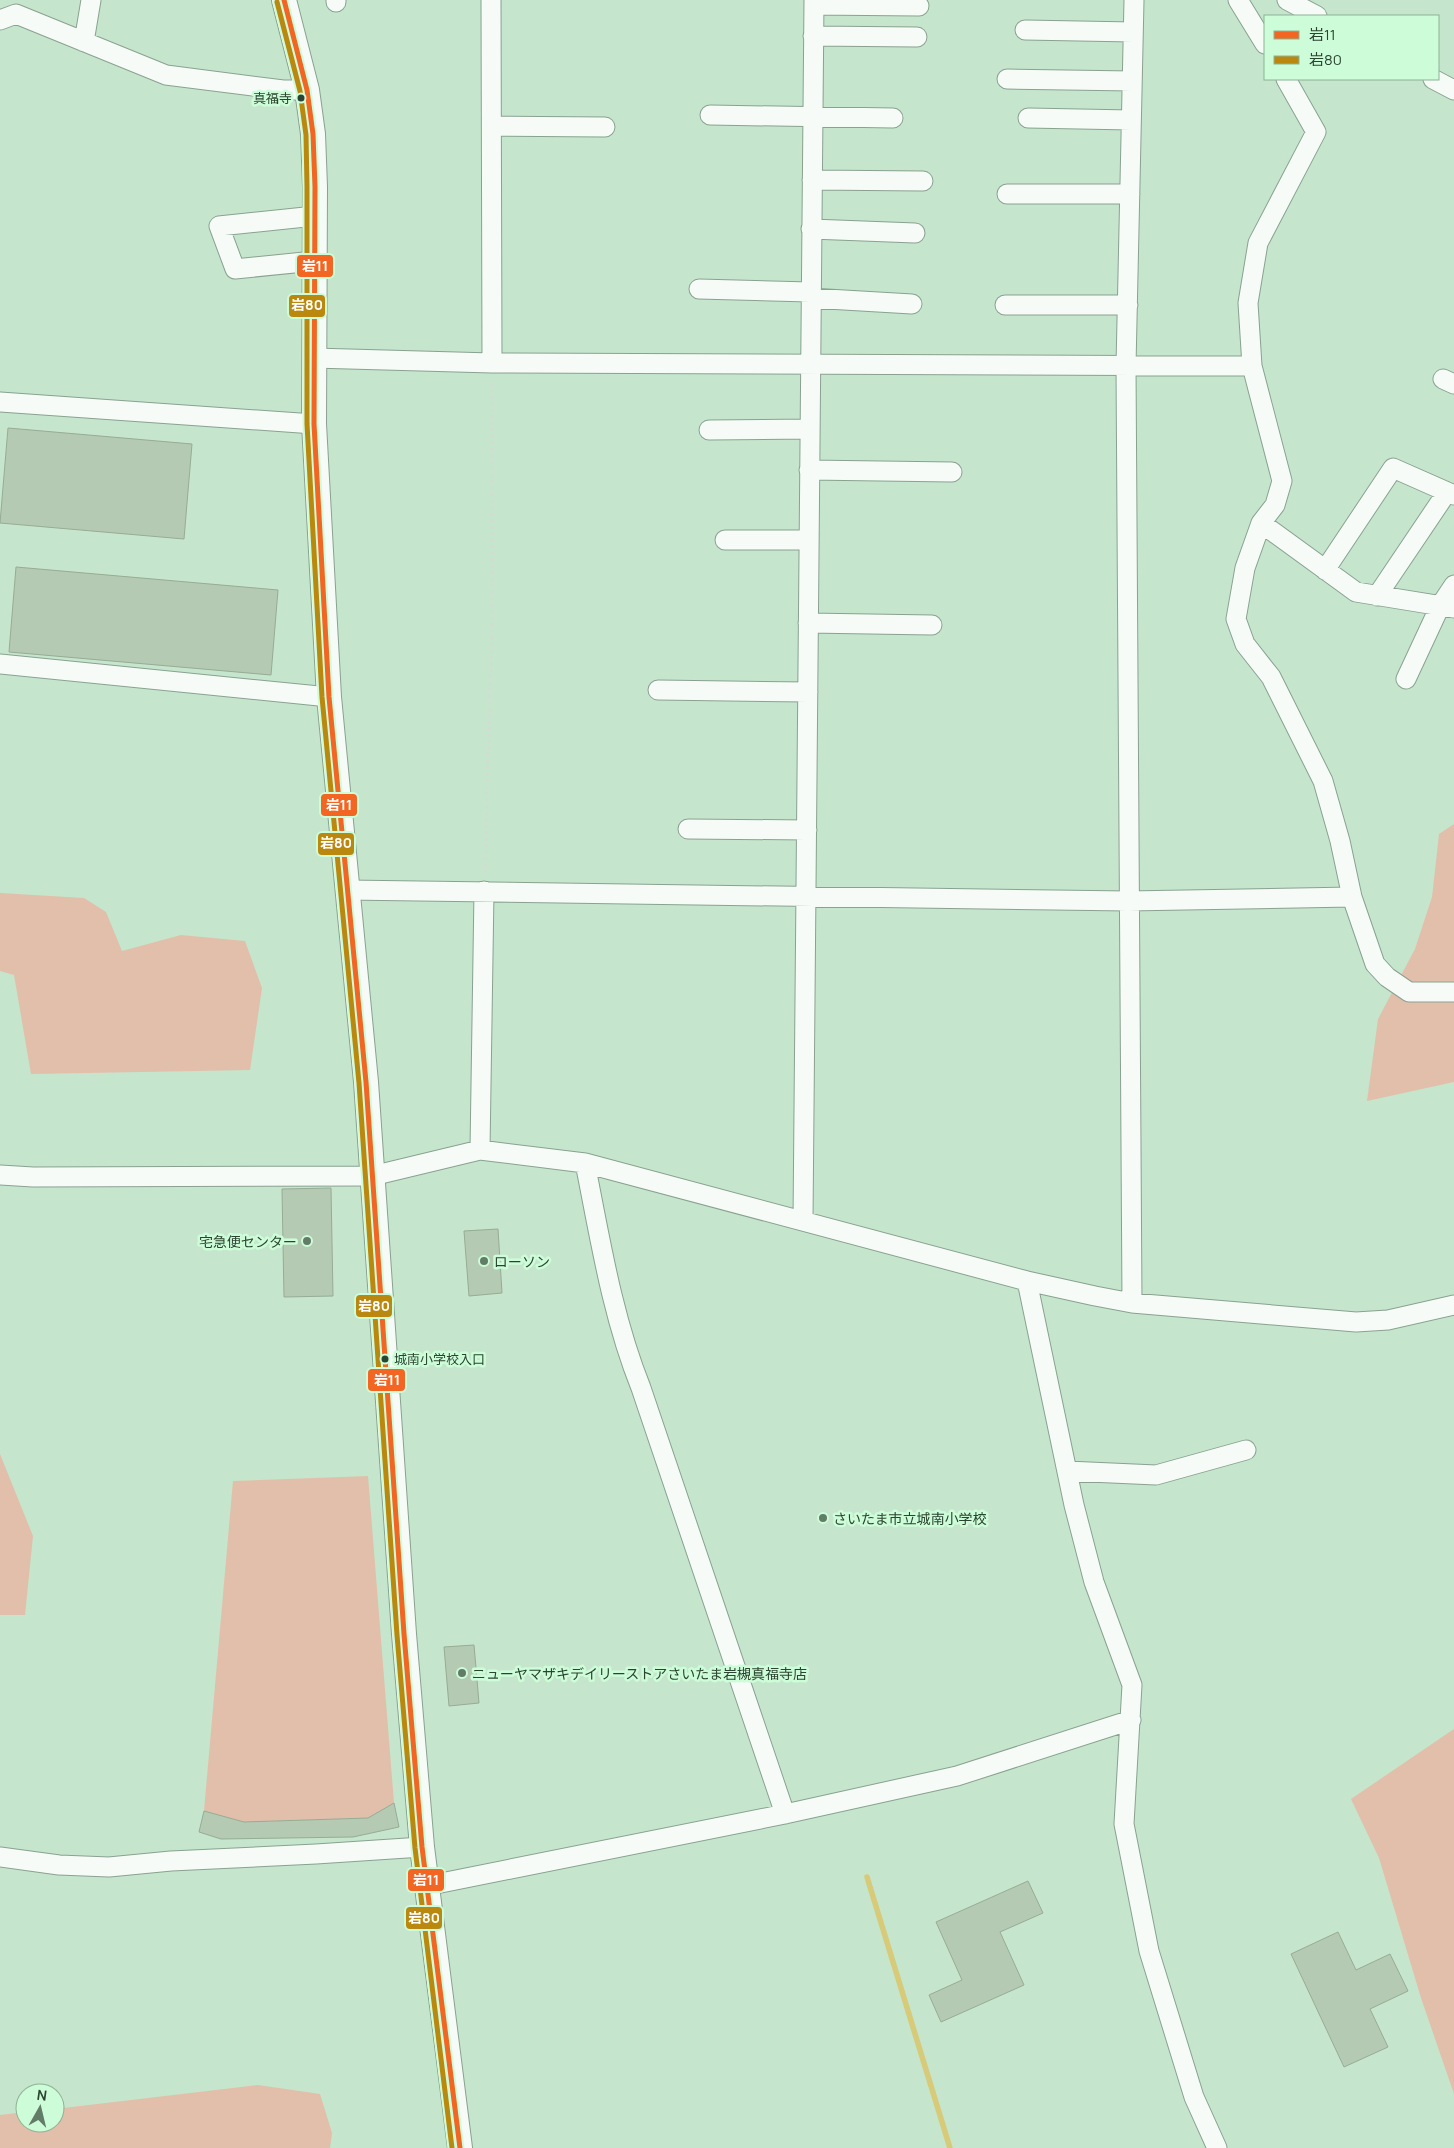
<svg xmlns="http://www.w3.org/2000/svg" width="1454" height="2148" viewBox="0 0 1454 2148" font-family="Manrope,'Noto Sans JP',sans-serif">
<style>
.green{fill:#e2bfaa}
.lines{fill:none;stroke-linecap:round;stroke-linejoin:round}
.stream{stroke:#d7ca79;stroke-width:5.5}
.building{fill:#b5cab3;stroke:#97ab95}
.minor-casing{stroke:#89a290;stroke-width:21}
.major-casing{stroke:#89a290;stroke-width:26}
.path{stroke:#d2dcd4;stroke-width:3;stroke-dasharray:2.5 4;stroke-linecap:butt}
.minor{stroke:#f6fbf7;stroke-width:19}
.major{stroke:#f6fbf7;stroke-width:24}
.bus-1-casing{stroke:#cdfdd8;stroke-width:9}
.bus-2-casing{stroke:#cdfdd8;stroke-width:9}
.bus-1{stroke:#f26522;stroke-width:5}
.bus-2{stroke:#ba880f;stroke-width:5}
.bus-dot{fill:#2b4331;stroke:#cdfdd8;stroke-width:2}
.poi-dot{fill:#617c67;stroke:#cdfdd8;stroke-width:2}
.labels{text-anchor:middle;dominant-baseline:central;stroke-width:5;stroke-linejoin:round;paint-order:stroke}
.bus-label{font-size:13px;fill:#2b4331;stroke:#cdfdd8;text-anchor:end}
.poi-label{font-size:14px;fill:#2b4331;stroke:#cdfdd8;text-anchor:start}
.line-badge{stroke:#cdfdd8;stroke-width:2}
.badge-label{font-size:14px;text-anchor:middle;font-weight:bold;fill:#fff}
</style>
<rect width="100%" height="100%" fill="#c5e5cc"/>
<path class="green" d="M1454 824V1082L1367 1101 1378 1019 1415 949 1432 897 1439 834Z
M0 893 84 898 106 912 122 951 181 935 245 941 262 988 250 1070 31 1074 14 975 0 971Z
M0 1454 33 1536 25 1615H0Z
M368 1476 394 1803 368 1818 244 1822 204 1811 233 1481Z
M1454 1729V2094L1421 1998 1379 1858 1351 1799Z
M258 2085 320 2094 332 2133 330 2148H0V2115L25 2112V2123H55V2109Z"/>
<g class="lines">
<path class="stream" d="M867 1877 950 2148"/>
</g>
<path class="building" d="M8 428 192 444 184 539 0 523Z
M16 567 278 590 271 675 9 652Z
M331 1188 333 1296 284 1297 282 1189Z
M498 1229 502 1293 469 1296 464 1231Z
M474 1645 479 1703 449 1706 444 1647Z
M394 1803 399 1827 353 1837 221 1839 199 1832 204 1811 244 1822 368 1818Z
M1028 1881 1043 1913 1000 1932 1024 1985 941 2022 929 1995 962 1980 936 1922Z
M1338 1932 1356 1970 1390 1954 1408 1991 1370 2009 1388 2047 1344 2067 1291 1954Z"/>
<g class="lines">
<g class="minor-casing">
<path id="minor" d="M491 0 492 363
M1238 0 1265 44
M1287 0 1317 16
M336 2V0
M814 5 919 6
M0 20 16 14 166 75 283 90H307
M1025 30 1133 32
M813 36 917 37
M84 42 91 0
M1007 79 1132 81
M1286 79 1316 132 1258 243 1248 303 1252 366 1282 481 1275 505 1261 523 1245 568 1236 619 1245 644 1271 677 1323 781 1340 841 1352 897 1375 964 1387 977 1409 992H1454
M1433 79 1454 90
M710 115 893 118
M1028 118 1131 120
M492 126 605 127
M812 180 923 181
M1007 194H1130
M811 229 915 233
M314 261 235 269 219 226 315 216
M699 289 810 292
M810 298 912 304
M1005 305H1128
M313 358 492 363 1252 366
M1443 379 1454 384
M0 402 314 424
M709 430 809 429
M809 470 952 472
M1261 523 1356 592 1454 608
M725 540H809
M1325 570 1393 468 1454 495
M1377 596 1447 492
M808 623 932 625
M0 664 329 697
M1406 679 1440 606 1454 585
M658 690 808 692
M688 829 807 830
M346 890 1128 901 1352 897
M480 1150 484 891
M585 1163C600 1238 612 1316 641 1388L785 1814
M0 1175 33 1177 372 1176 480 1150 585 1163 1027 1281 1095 1296 1132 1303 1356 1322 1388 1320 1454 1305
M803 1221 814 0
M1027 1281 1074 1505 1094 1582 1132 1685 1124 1824 1149 1951 1194 2097 1217 2148
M1132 1303 1126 366 1134 0
M1067 1471 1156 1475 1246 1450
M0 1857 59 1865 109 1867 171 1861 316 1854 422 1847
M426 1886 785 1814 957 1776 1131 1720"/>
</g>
<g class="major-casing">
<path id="major" d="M284 0 307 90 313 134 315 187 314 424 329 697 366 1082 404 1634 422 1847 460 2148"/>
</g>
<path class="path" d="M485 873 492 627V381"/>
<use href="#minor" class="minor"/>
<use href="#major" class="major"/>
<g class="bus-1-casing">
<path id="bus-1" d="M284 0 307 90 313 134 315 187 314 424 329 697 366 1082 404 1634 422 1847 460 2148"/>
</g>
<g class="bus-2-casing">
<path id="bus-2" d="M277 2 300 91 306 135 307 187V424L322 697 359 1083 397 1635 415 1848 452 2148"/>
</g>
<use href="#bus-1" class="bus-1"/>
<use href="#bus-2" class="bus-2"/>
</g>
<g class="bus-dot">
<circle cx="301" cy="98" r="4.5"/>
<circle cx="385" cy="1359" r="4.5"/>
</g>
<g class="poi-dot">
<circle cx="307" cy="1241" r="5"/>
<circle cx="484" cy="1261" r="5"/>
<circle cx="823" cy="1518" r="5"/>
<circle cx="462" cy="1673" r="5"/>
</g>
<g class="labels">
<g class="bus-label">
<text x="292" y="98">真福寺</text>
<text x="394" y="1359" text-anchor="start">城南小学校入口</text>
</g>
<g class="poi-label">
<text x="297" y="1241" text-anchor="end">宅急便センター</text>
<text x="494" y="1261">ローソン</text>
<text x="833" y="1518">さいたま市立城南小学校</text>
<text x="472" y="1673">ニューヤマザキデイリーストアさいたま岩槻真福寺店</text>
</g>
</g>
<g class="line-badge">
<rect x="296" y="254" width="38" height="24" rx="5" fill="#f26522"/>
<rect x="288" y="294" width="38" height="24" rx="5" fill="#ba880f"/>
<rect x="320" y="793" width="38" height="24" rx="5" fill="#f26522"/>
<rect x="317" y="832" width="38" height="24" rx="5" fill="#ba880f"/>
<rect x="355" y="1294" width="38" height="24" rx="5" fill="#ba880f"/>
<rect x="367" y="1368" width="39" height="24" rx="5" fill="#f26522"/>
<rect x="407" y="1868" width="38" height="24" rx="5" fill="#f26522"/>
<rect x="405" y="1906" width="38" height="24" rx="5" fill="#ba880f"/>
</g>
<g class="badge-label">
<text x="315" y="271">岩11</text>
<text x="307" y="310">岩80</text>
<text x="339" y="810">岩11</text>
<text x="336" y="848">岩80</text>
<text x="374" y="1311">岩80</text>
<text x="387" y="1385">岩11</text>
<text x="426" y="1885">岩11</text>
<text x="424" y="1923">岩80</text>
</g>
<rect x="1264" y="15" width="175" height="65" fill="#cdfdd8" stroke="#8cb395"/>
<rect x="1274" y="31" width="25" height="8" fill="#f26522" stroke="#8cb395"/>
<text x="1309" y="40" font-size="15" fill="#2b4331">岩11</text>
<rect x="1274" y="56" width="25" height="8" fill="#ba880f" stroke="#8cb395"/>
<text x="1309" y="65" font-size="15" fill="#2b4331">岩80</text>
<g transform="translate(40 2108) rotate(8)"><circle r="24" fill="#cdfdd8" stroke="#8cb395"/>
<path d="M0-4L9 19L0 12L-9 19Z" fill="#617c67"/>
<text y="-8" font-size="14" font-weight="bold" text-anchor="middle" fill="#2b4331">N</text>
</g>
</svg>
